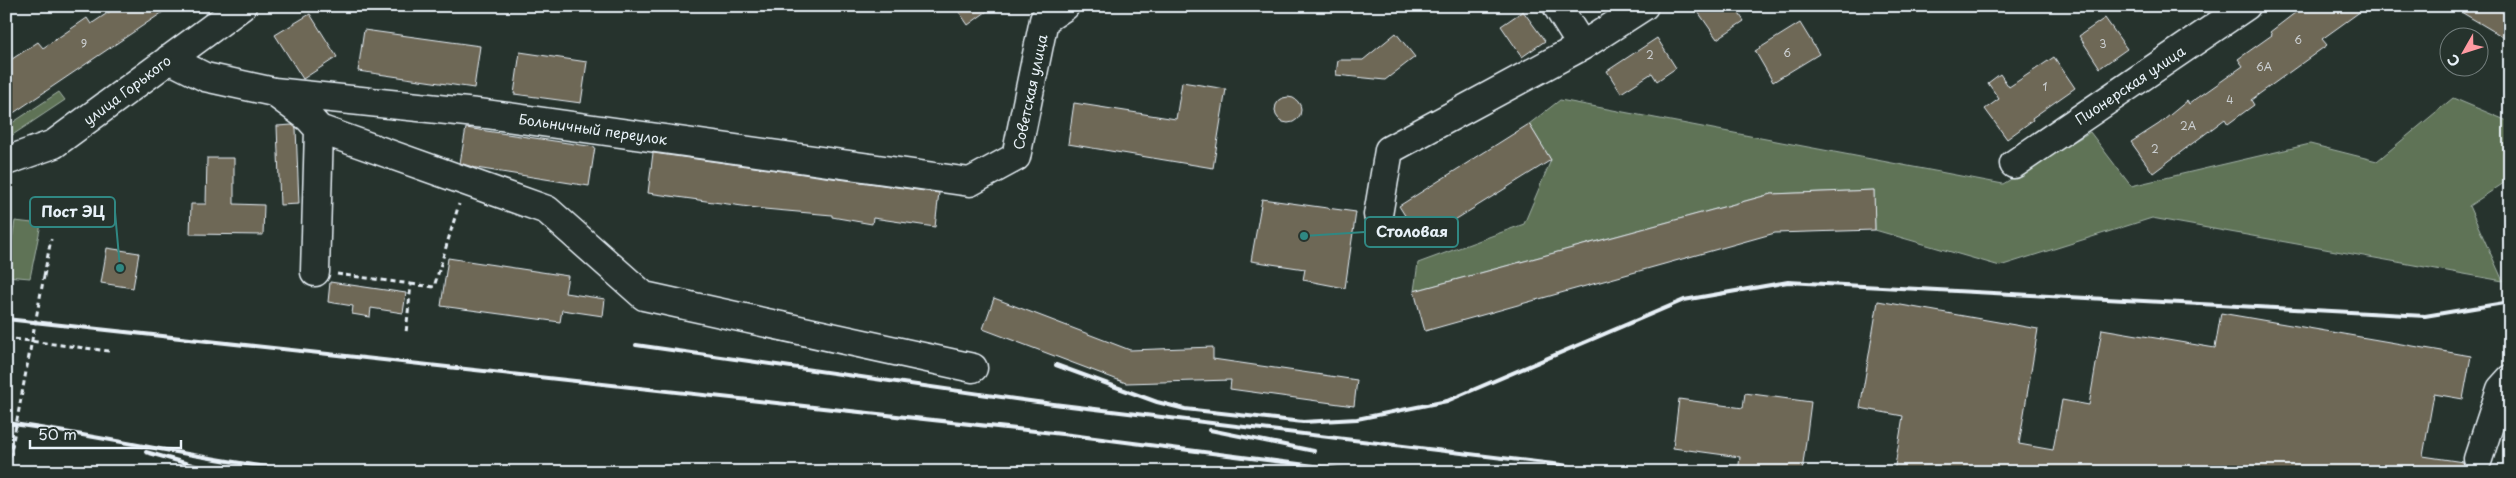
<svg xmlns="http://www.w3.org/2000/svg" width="2516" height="478" viewBox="0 0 2516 478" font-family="'Playpen Sans',sans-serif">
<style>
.green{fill:#5e7357;stroke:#a3b2a8}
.building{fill:#6e6757;stroke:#e8f1f8}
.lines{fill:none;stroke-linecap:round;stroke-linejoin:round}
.minor-casing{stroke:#e8f1f8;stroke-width:31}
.path{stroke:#e8f1f8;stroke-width:3;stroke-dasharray:5 4;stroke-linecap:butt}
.minor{stroke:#26332d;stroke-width:28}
.rail{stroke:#e8f1f8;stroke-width:4}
.path-bridge{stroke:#e8f1f8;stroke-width:3;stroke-dasharray:5 4;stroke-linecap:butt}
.labels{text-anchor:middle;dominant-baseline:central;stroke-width:4.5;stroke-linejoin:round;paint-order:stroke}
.number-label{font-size:11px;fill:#caced0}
.street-label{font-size:14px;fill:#e8f1f8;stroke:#26332d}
.leader{fill:none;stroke:#308883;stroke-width:2}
.callout-dot{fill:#308883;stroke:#26332d;stroke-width:2}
.callout{fill:#26332d;stroke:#308883;stroke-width:2}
.callout-label{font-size:15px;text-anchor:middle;font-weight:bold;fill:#e8f1f8}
</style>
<rect width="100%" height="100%" fill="#26332d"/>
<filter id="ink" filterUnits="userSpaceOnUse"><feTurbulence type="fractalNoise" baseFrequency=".02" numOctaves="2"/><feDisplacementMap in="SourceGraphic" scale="10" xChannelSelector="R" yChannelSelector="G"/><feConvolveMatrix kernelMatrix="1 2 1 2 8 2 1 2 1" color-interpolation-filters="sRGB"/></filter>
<g filter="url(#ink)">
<path class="green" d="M59 92 65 100 11 136 6 127Z
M2453 98 2510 122V179L2469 206 2503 281 2152 218 2000 266 1875 230 1874 190 1771 194 1414 291 1418 263 1524 224 1551 160 1529 124 1560 100 2003 184 2090 132 2131 186 2310 144 2377 161Z
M15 221 41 224 30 278 6 276Z"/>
<path class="building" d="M118 6H172L6 118V63L38 42 43 48 87 18 91 24Z
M955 6H994L968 25Z
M1694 6H1734L1744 21 1717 39Z
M2304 6H2368L2322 39 2327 45 2251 100 2254 105 2228 124 2225 119 2153 173 2131 142 2159 124 2187 101 2189 104 2243 66 2238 59 2272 35 2270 32Z
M2451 6H2510V41Z
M1523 11 1545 41 1522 57 1501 26Z
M310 14 337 57 303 79 275 35Z
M2105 18 2127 49 2100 68 2079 36Z
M1800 23 1819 54 1773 82 1755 51Z
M364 30 480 46 474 88 358 71Z
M1396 33 1415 57 1385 80 1336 75 1338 60H1363Z
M1657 38 1676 68 1657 81 1652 73 1621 93 1607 71Z
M520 52 587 62 581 103 514 94Z
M2054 57 2075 88 2032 118 2033 120 2007 139 1985 109 1999 99 1988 83 2000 74 2009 87Z
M1182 82 1226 89 1213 168 1068 144 1074 103 1176 119Z
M1275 110a13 13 0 1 1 26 0a13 13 0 1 1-26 0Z
M1529 124 1551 160 1421 241 1399 206Z
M292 125 296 128 299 204 280 205 277 126Z
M466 128 595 147 589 186 476 168 460 163Z
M653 153 939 193 935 227 873 218 872 224 832 217V215L764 209 648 193Z
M207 158H234V204L264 205 263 235 190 234 191 204H206Z
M1874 190 1875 230 1775 233 1425 331 1414 291 1771 194Z
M1262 199 1356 212 1345 288 1303 280 1305 269 1251 261Z
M107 248 139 253 133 288 101 283Z
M448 258 568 276 565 293 605 299 603 316 562 310 560 322 441 306Z
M330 282 406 293 403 313 371 308 370 317 352 314 353 306 328 302Z
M994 298 1130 350 1213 347V359L1357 380 1354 406 1230 389 1231 380 1126 383 983 329Z
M1878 301 2038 329 2019 444 2053 450 2062 400 2089 405 2102 329 2215 348 2221 313 2471 356 2463 399 2434 394 2423 456 2463 462 2466 472H1894L1903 416 1860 408Z
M1745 393 1811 402 1802 472H1738L1740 457 1673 448 1679 399 1743 408Z"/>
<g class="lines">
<g class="minor-casing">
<path id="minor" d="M1557 6 1582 46
M169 59 205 77 274 92 486 114 970 182 1016 157 1044 20 1065 6
M275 93 309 118 319 129 547 210 644 296 973 368
M6 161 54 144 242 6
M2014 164 2246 6
M1378 215 1389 150 1582 46 1644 6
M315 272 319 129
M2478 459 2501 389 2510 379"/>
</g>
<path class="path" d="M337 274 411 284 406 333
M44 276 51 239
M411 284 434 287 459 204
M6 338 109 351
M6 457H10"/>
<use href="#minor" class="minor"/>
<path class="rail" d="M6 319 1071 435 1361 472
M636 345 1037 402 1562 465 1594 472
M1056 365 1157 402 1185 409 1303 422 1357 419 1447 401 1684 300 1788 282 2425 316 2510 302
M6 423C105 436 202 460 302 472
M1210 430 1314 451
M146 452 217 472"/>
<path class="path-bridge" d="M10 457 44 276"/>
</g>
</g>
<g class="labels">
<g class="number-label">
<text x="2298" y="39">6</text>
<text x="84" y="43">9</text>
<text x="2103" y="43">3</text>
<text x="1787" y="52">6</text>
<text x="1650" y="54">2</text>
<text x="2264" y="66">6А</text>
<text x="2045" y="86">1</text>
<text x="2230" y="99">4</text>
<text x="2188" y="125">2А</text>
<text x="2155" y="148">2</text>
</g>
<g class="street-label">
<text transform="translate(2130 85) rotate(-34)">Пионерская улица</text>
<text transform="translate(127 90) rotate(-37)">улица Горького</text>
<text transform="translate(1030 92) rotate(-78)">Советская улица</text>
<text transform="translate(593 129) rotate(8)">Больничный переулок</text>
</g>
</g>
<path class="leader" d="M120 268L115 212M1304 236L1365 232"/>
<g class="callout-dot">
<circle cx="120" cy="268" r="5"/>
<circle cx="1304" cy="236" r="5"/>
</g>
<g class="callout">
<rect x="30" y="197" width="85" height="30" rx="5"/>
<rect x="1365" y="217" width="93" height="30" rx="5"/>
</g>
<g class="callout-label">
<text x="73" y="217">Пост ЭЦ</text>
<text x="1412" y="237">Столовая</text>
</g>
<rect width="2516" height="478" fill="none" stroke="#26332d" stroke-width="25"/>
<rect x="12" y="12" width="2491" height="453" fill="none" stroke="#e8f1f8" stroke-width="2" filter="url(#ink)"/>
<g transform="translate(2464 52) rotate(231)"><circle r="24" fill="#26332d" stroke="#747f7e"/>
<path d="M0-4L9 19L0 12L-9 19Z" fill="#ff9aa2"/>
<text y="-8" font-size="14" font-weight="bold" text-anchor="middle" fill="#e8f1f8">С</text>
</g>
<path d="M30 440v8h151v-8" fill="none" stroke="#e8f1f8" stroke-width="2.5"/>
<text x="38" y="440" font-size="15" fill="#e8f1f8" stroke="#26332d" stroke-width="4" paint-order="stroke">50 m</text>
</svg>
